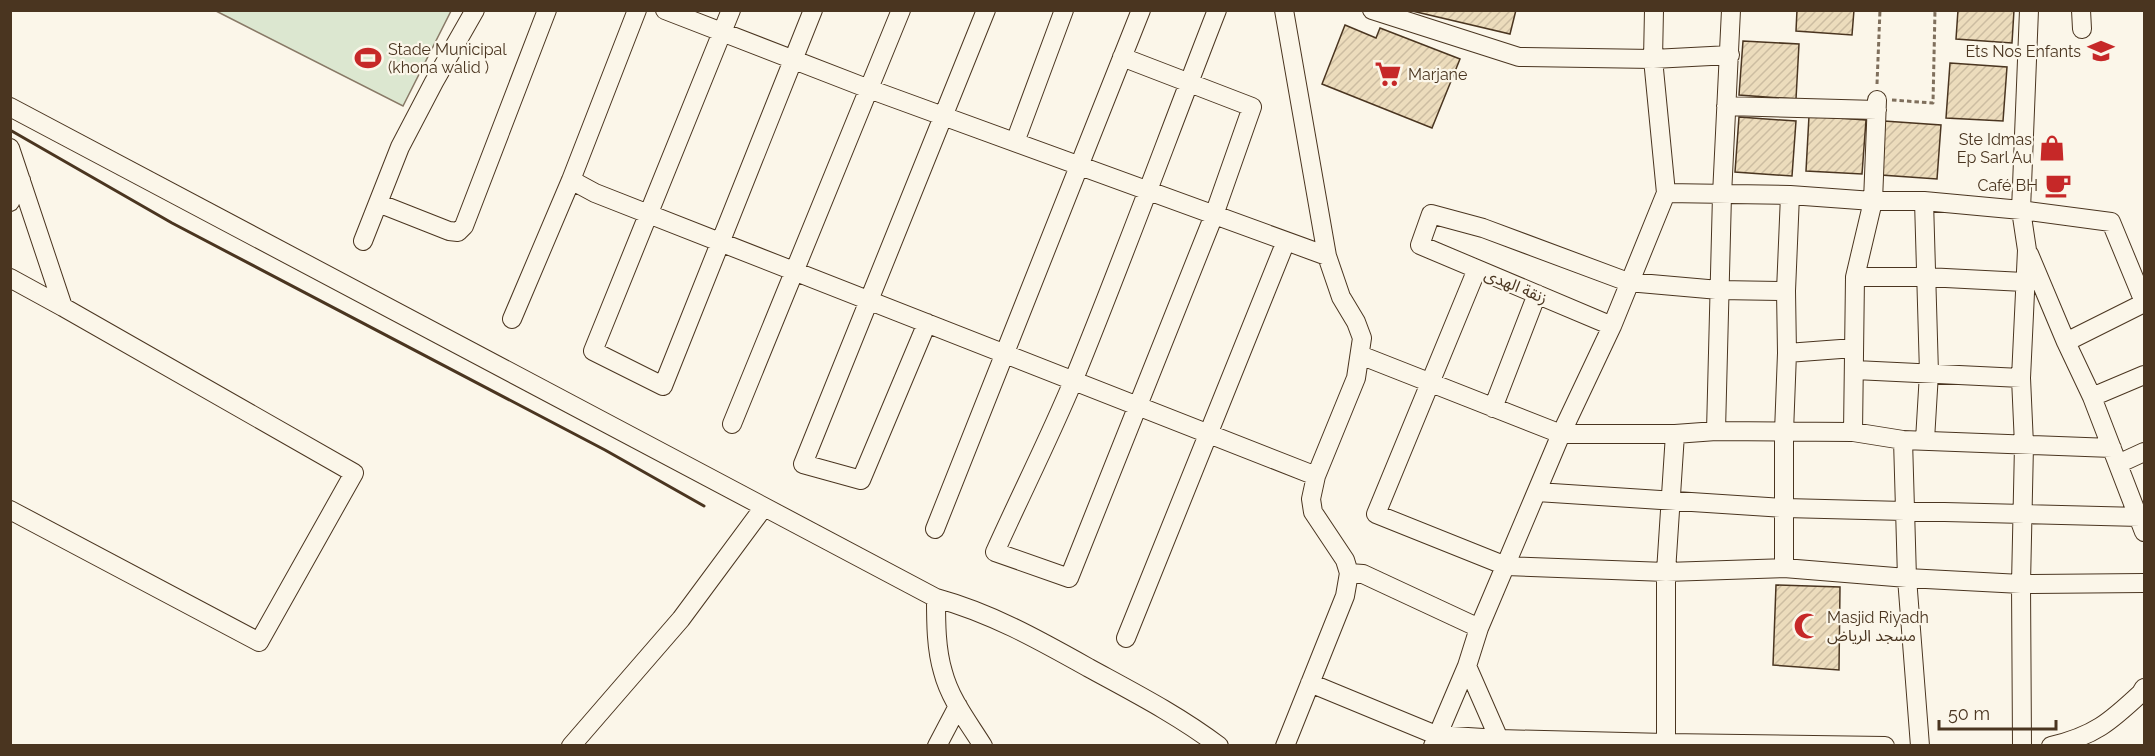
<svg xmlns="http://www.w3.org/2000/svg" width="2155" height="756" viewBox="0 0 2155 756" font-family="Raleway,'Noto Sans Arabic',sans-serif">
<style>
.pitch{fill:#dce7d0;stroke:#887966;stroke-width:1.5}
.building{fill:url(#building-hatch);stroke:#4a3520;stroke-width:1.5}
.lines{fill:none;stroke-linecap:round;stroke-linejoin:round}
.minor-casing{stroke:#4a3520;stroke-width:20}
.path{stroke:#7f6f5c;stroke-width:3;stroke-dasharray:4.5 3;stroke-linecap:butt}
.minor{stroke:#fbf6e9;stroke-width:18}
.wall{stroke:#4a3520;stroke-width:3}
.labels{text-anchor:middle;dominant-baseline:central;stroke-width:4.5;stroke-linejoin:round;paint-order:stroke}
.poi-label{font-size:16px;fill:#4a3520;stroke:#fbf6e9;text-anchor:start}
.street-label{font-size:16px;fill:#4a3520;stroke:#fbf6e9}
</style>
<defs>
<pattern id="building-hatch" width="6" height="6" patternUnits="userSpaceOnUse" patternTransform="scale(1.5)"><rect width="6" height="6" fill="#ecdcbc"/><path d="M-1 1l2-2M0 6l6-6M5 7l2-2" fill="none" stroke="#ccbda1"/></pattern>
</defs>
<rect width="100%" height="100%" fill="#fbf6e9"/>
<path class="pitch" d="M216 11H451L403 106Z"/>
<path class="building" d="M1408 10H1516L1510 34Z
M1797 10H1854L1852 35 1796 31Z
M1958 10H2014L2012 43 1956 39Z
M1345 25 1376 38 1380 28 1460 59 1432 128 1322 84Z
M1743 41 1799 44 1796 99 1739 95Z
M1950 63 2007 67 2003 121 1946 118Z
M1809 116 1866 120 1862 174 1806 171Z
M1739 117 1796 121 1792 176 1735 172Z
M1884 121 1941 125 1937 179 1881 175Z
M1776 585 1840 587 1839 670 1773 665Z"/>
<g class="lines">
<g class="minor-casing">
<path id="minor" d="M665 10 869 89 1327 256
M731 10 593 351 663 386 813 10
M1284 10 1327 256 1341 297 1356 322 1362 338 1356 378 1316 476 1311 499 1313 512 1345 560 1349 573 1345 596 1285 746
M1372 10 1519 57 1653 59 1730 55
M2081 10 2082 29
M1122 57 1252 107 1214 215 1069 578 995 552C1021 494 1050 437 1074 379 1124 257 1169 133 1217 10
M1726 106 1877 110
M10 107 936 598C991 613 1039 640 1089 668 1133 692 1178 715 1219 746
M1015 142 1064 10
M10 148 63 307 354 473 259 642 10 510
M571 180 595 193 1316 476
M1666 193 1790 195 1873 201H1924L2021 210 2111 222 2144 302
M1924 201 1929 373 1925 440
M10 202 21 180
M378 203 449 231 458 232 464 226 547 10
M363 241 400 147 434 82 475 10
M2029 254 2066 342 2092 397 2144 532
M1477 269 1376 514 1506 566 1666 572 1784 568 1907 578 2021 584 2144 583
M1855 277H1926L2024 282
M10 278 63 307
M512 319 571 180 637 10
M927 323 861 480 803 464 986 10
M1612 326 1420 245 1431 214 1483 228 1628 282 1719 290 1786 291
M2066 342 2144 303
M1787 353 1854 348
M1360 355 1561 434H1675L1716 431 1853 432 1903 440 2112 448
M1855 370 2021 378
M2092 397 2144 375
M1493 408 1537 294
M732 424 901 10
M1716 431 1722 195 1731 10
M1853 432 1855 277 1873 201 1877 100
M1903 440 1907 578 1920 746
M2118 464 2144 452
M1537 492 1785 508 2140 517 2144 515
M935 529 1141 10
M1784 568V432L1787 353 1786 291 1790 195
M1349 573 1363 574 1479 628
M936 598C936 622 936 649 943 672 950 699 968 722 983 746
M1126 638 1286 241
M1467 666 1499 739
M1310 683 1436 735 1499 739 1666 743 1885 746
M571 746 681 619 764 507
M937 746 958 706
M1433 746 1467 666 1479 628 1561 434 1612 326 1666 193 1653 59 1654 10
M1666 746V572L1675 434
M2022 746 2021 584 2024 445 2021 378 2027 250 2021 210 2029 10
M2051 746C2094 736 2110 722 2141 693L2144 688"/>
</g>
<path class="path" d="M1877 84 1880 10
M1892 100 1933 103 1935 10"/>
<use href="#minor" class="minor"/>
<path class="wall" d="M10 130 172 223 605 450 704 506"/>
</g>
<defs>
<g id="school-bare" transform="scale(2.07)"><path d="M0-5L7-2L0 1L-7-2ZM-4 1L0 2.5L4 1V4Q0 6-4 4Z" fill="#c62828" stroke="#fbf6e9" stroke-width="2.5" paint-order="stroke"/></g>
<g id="stadium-bare" transform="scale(2.07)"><path d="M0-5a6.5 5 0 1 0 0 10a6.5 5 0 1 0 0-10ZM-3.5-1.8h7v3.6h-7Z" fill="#c62828" stroke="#fbf6e9" stroke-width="2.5" paint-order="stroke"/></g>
<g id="supermarket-bare" transform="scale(2.07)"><path d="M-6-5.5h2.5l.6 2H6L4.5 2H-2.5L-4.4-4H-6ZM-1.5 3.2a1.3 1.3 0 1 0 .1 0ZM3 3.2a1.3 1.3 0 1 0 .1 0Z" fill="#c62828" stroke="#fbf6e9" stroke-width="2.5" paint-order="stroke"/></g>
<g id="shop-bare" transform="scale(2.07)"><path d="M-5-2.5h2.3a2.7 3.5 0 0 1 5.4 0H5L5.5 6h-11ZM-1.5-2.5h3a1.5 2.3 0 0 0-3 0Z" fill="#c62828" stroke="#fbf6e9" stroke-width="2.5" paint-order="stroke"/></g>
<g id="cafe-bare" transform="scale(2.07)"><path d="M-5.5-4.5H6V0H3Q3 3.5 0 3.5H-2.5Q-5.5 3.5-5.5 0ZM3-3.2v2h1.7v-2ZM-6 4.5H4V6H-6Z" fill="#c62828" stroke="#fbf6e9" stroke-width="2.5" paint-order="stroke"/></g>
<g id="mosque-bare" transform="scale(2.07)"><path d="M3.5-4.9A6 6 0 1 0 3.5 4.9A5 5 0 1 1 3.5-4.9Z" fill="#c62828" stroke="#fbf6e9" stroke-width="2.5" paint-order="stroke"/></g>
</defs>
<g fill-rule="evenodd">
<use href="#school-bare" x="2101" y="51"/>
<use href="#stadium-bare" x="368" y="58"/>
<use href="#supermarket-bare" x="1388" y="74"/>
<use href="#shop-bare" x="2052" y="148"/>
<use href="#cafe-bare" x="2058" y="185"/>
<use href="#mosque-bare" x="1807" y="626"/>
</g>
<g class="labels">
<g class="poi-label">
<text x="388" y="49">Stade Municipal<tspan x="388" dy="18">(khona walid )</tspan></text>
<text x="2081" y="51" text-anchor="end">Ets Nos Enfants</text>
<text x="1408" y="74">Marjane</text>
<text x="2032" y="139" text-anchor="end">Ste Idmas<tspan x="2032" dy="18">Ep Sarl Au</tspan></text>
<text x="2038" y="185" text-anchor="end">Café BH</text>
<text x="1827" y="617">Masjid Riyadh<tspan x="1827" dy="18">مسجد الرياض</tspan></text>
</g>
<g class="street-label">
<text transform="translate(1516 286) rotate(23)">زنقة الهدى</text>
</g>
</g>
<rect width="2155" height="756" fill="none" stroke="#4a3520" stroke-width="24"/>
<path d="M1939 720v9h117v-9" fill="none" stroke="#4a3520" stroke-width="3"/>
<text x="1948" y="720" font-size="18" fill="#4a3520" stroke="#fbf6e9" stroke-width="4.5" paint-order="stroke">50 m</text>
</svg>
